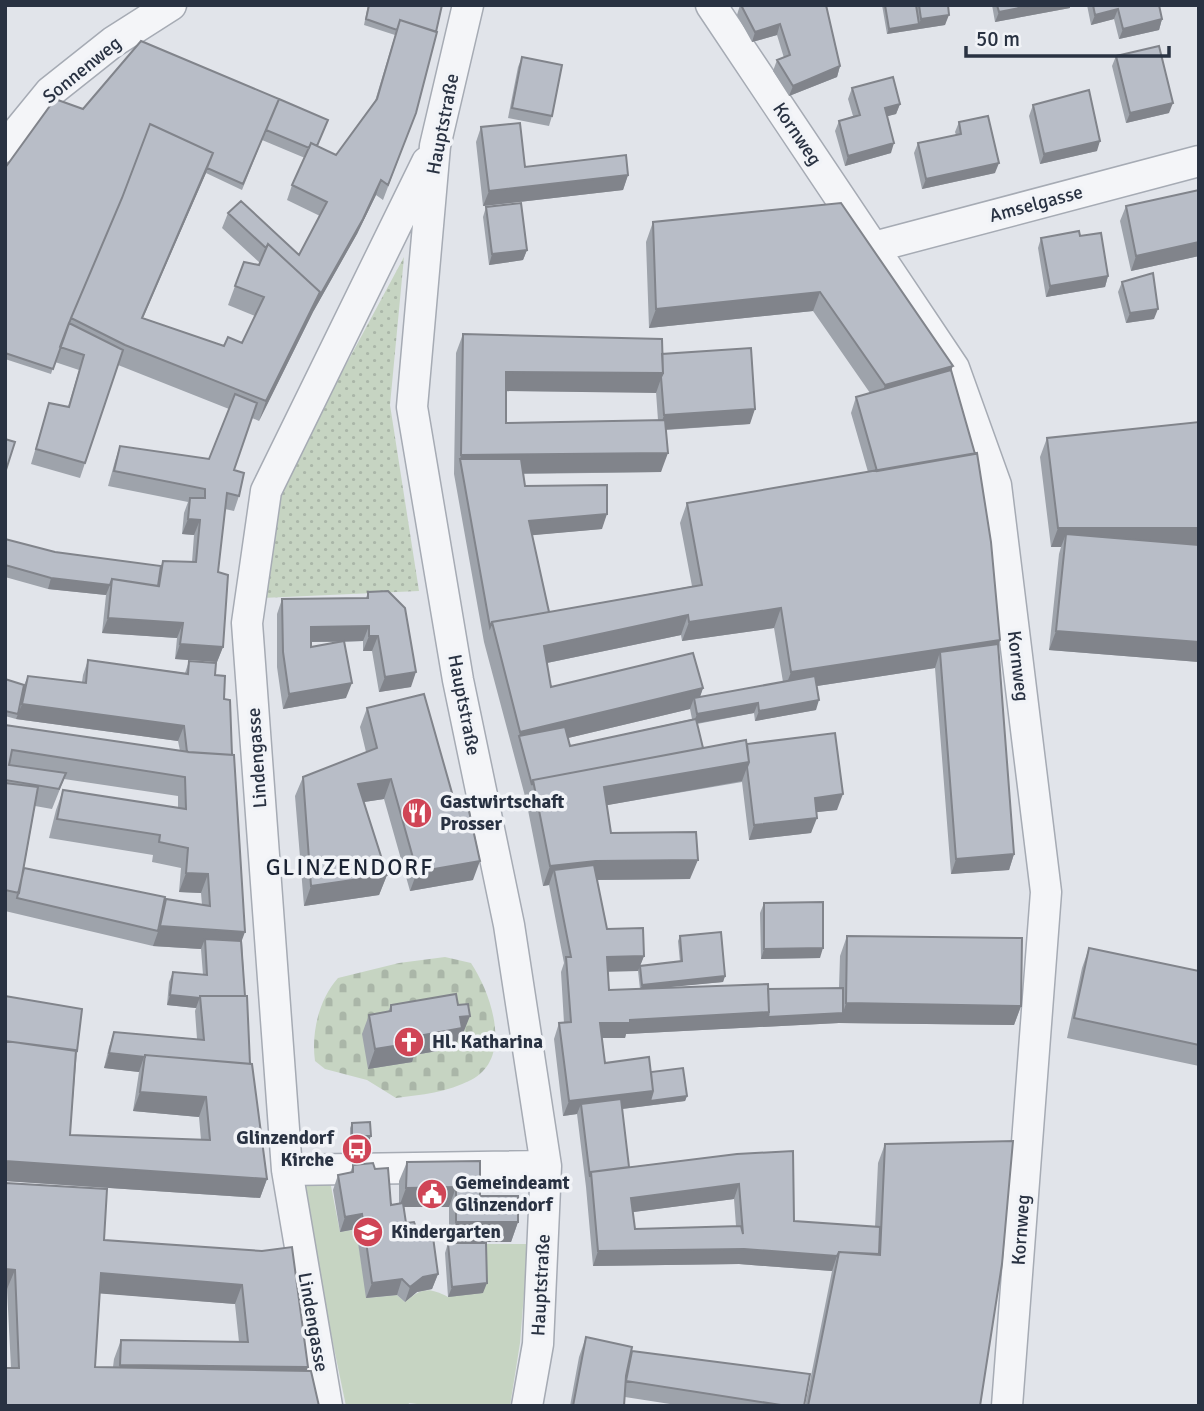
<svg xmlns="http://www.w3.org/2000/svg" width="1204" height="1411" viewBox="0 0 1204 1411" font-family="Signika,sans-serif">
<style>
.grass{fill:url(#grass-dots)}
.cemetery{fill:url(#cemetery-stones)}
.green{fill:#c6d4c2}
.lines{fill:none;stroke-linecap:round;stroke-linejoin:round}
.minor-casing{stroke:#a6abb4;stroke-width:33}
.minor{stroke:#f4f5f8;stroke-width:30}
.wall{fill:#9ea3ab;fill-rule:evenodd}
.shaded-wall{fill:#81848b}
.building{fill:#b8bdc7;stroke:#81848b;stroke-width:2;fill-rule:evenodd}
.labels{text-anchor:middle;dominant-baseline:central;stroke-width:7;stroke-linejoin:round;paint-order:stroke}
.street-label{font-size:19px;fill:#293242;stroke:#f1f3f7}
.poi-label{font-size:19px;font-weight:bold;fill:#293242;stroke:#f1f3f7;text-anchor:start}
.quarter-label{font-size:23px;letter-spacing:2px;fill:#1b2333;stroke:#f1f3f7}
</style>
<defs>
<pattern id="grass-dots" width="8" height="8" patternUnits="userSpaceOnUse" patternTransform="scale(1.75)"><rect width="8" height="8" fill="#c6d4c2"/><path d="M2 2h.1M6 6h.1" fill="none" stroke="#aab6a8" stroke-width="1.8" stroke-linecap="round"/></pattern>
<pattern id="cemetery-stones" width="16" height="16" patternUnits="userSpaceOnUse" patternTransform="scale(1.75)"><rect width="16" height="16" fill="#c6d4c2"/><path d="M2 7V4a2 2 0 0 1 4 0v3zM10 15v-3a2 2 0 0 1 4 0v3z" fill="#aab6a8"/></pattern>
</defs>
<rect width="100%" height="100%" fill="#e1e4ea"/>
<path class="grass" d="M404 257 390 405 419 591 262 598 278 491Z"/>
<path class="cemetery" d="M445 957 471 963C491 993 514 1058 471 1080 448 1092 421 1095 396 1098L367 1080 325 1069 315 1061C311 1033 319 999 338 978L399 963Z"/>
<path class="green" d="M299 1180 330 1181 340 1232 356 1229 367 1298 397 1295 405 1302C422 1288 428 1287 448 1297L484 1244H528L520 1343 510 1406H433L409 1403 408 1406H346Z"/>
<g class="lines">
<g class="minor-casing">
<path id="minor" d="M468 5 435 146 412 407 458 680 509 925 546 1166 538 1344 527 1406
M711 5 954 368 996 485 1046 892 1007 1406
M5 147 50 92 113 42 171 5
M874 247 1199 161
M287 1170 546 1166
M327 1406 287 1170 247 623 266 491 427 162"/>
</g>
<use href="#minor" class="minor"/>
</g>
<path class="wall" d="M368 5H442L416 113 383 200 376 195 357 234 313 312 259 421 252 418 234 470 239 496 234 511 225 509 218 572 223 647 217 662 175 659 177 638 102 633 106 595 48 589 5 577V539L55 552 161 566 163 561 192 562 194 535 182 534 184 513 188 502 108 486 115 461 120 446 209 459 229 409 118 365 80 478 31 464 49 403 68 407 79 370 55 362 51 374 5 359V168L83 109 141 41 318 146 336 155 375 101 395 35 364 25ZM263 138 262 140 305 158 292 185 287 200 320 216 299 255 228 213 222 228 260 263 259 265 235 286 228 305 255 316 242 343 224 346 143 318 206 173 242 190Z
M740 5H826L840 66 837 77 789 96 773 71 777 60 784 58 777 35 752 42 737 15Z
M882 5H948L945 25 887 34Z
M992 5H1070V8L995 22Z
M1087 5H1159L1162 19 1159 30 1119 39 1114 19 1091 25Z
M1116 56 1169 113 1126 123 1112 66Z
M522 57 552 116 549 126 508 118 518 67Z
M852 88 900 104 896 114 887 116 891 153 845 166 835 131 839 121 853 116 848 99Z
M1033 105 1097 151 1040 164 1029 116Z
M959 122 995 173 922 189 914 153 918 143 956 135 955 132Z
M481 127 525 167 628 175 623 190 483 206 476 142Z
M1199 190V256L1131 271 1120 221 1126 206Z
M841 203 951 370 998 644 1014 854 1009 870 951 874 935 668 817 686 816 710 755 721 754 713 697 724 703 748 746 744 837 810 816 812 811 833 749 840 742 782 607 805 611 833 690 879 597 880 607 929 644 956 640 966 680 962 678 941 680 936 725 976 723 982 653 988H839L840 956 847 936 1021 1006 1014 1025 839 1023 626 1034 625 1038H602L605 1063 651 1072 687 1096 685 1101 622 1109 629 1167 737 1154 794 1221 875 1227 878 1163 885 1144 980 1406H805L832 1271 739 1264 593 1266 586 1187 577 1114 563 1116 554 1039 559 1023H564L561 972 564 963 549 885 543 886 526 800 484 642 454 474 456 353 463 334 662 353 750 424 666 430 661 472 523 474 525 486 602 529 532 535 549 612 692 586 680 523 687 503 868 472 851 413 856 397 870 393 813 311 649 328 646 242 653 222ZM506 391 656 392 658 420 506 423ZM774 628 783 682 700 697 703 688 551 687 547 663 681 635 682 641ZM690 709 692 719 570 746 568 738ZM640 966 638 971 640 989 609 990 608 971H638ZM734 1199 736 1226 635 1229 633 1212Z
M486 207 527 250 523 260 489 265 483 217Z
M1080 236 1108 276 1105 287 1046 297 1038 248 1041 238Z
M1122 282 1154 319 1126 323 1118 292Z
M1199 422V662L1049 650 1059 554 1061 547H1051L1040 457 1047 438Z
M368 592 411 687 379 692 372 651H363V641L344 642 346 698 283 709 277 667V614L282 599 366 598ZM311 642H342L311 647Z
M88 660 185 673 189 661 215 675 224 699 232 755 245 996 250 1064 267 1179 260 1198 5 1181 77 1051 70 1135 201 1140 199 1117 133 1111 139 1072 104 1068 109 1047 114 1032 197 1039 195 1011 196 1008 167 1005 169 982 173 972 203 975 201 949 153 946 5 911V725L180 751 178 741 16 719 5 716V679L24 685 28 676 82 682 83 675ZM64 779 178 796V808L63 790 56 810 49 838 153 855 152 862 181 868 179 892 201 893 202 905H164L24 868 35 806 52 809Z
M367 708 473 880 410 891 384 799 364 802 387 875 379 895 304 906 295 796 303 777 366 752 360 727Z
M764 903 820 958 761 959 760 913Z
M1089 948 1199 971V1066L1067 1038 1082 968Z
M391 1005 462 1036H459L455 1048 414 1055 412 1062 368 1069 362 1034 369 1015 388 1012Z
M352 1123 369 1141H350V1128Z
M407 1162 480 1196 518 1222 511 1242H449V1207H404L406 1223 417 1230 438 1274 432 1289 417 1292 405 1302 397 1295 366 1298 356 1229 340 1232 333 1190 338 1175 350 1173 353 1165 375 1169 391 1205 399 1204V1181Z
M5 1183 104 1240 262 1251 307 1371 11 1368 7 1289H5ZM100 1293 235 1304 239 1342 121 1340 114 1359 113 1367H95Z
M448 1243 483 1293 448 1297 445 1253Z
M586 1337 632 1351 804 1406H683L625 1397 624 1406H570L579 1357Z"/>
<path class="shaded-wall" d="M1034 5H1070V8L995 22 999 12Z
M1118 9 1114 19 1091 25 1095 15Z
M949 15 945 25 887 34 889 29 919 24 921 19Z
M1162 19 1159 30 1119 39 1123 29Z
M780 24 777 35 752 42 755 32Z
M840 66 837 77 789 96 793 86Z
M1173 103 1169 113 1126 123 1130 113Z
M900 104 896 114 881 118 885 108Z
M1100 141 1097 151 1040 164 1044 154Z
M894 143 891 153 845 166 848 156Z
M213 153 206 173 134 337 142 318Z
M999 163 995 173 922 189 926 179Z
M628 175 623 190 483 206 489 191Z
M381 180 376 195 357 234 313 312 259 421 266 401 320 292Z
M1199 242V256L1131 271 1136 256Z
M527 250 523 260 489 265 492 254Z
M1108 276 1105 287 1046 297 1050 286Z
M820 292 813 311 649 328 656 309Z
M1158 309 1154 319 1126 323 1130 313Z
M953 366 945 385 878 405 885 385Z
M506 372 663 373 656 393 499 391Z
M755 409 750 424 659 430 664 415Z
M668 453 661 472 462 474 460 459 461 455Z
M607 514 602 529 524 536 529 521Z
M188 519 200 520 194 535 182 534Z
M1058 528H1199V548L1066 534 1061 547H1051Z
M51 578 110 585 106 595 48 589Z
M781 608 774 628 682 641 689 622Z
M688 615 681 635 537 665 544 646Z
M108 618 183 623 177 638 102 633Z
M369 626 363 641 305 642 311 627Z
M1056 631 1199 642V662L1049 650Z
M369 636H378L372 651H363Z
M1000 640 993 659 940 652 935 668 784 691 791 672Z
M180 644 223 647 217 662 175 659Z
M416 672 411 687 379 692 385 677Z
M352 683 346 698 283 709 289 694Z
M703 688 696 708 694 698 690 709 522 749 519 736 520 732Z
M819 700 816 710 755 721 759 711Z
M758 703 754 713 693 724 697 714Z
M22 704 184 726 178 741 16 719Z
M749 762 742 781 597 807 604 787Z
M391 779 384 799 351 804 358 784Z
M843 794 837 810 809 813 815 798Z
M817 818 811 833 749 840 754 825Z
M1014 854 1009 870 951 874 956 859Z
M698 860 690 879 589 880 554 870 549 885 543 886 550 866 596 861Z
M480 861 473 880 410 891 417 872Z
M186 873 208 874 201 893 179 892Z
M387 875 379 895 304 906 311 886Z
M160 926 245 932 238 951 205 939 201 949 153 946Z
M823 948 820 958 761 959 764 949Z
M644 956 638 971 601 972 607 957Z
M725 976 723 982 640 990 642 985Z
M170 995 200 997 196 1008 167 1005Z
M846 1003 1021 1006 1014 1025 839 1023 626 1034 625 1038H595L600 1023 630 1020 769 1012 843 1013Z
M470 1016 462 1036H459L455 1048 414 1055 412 1062 368 1069 375 1049 460 1017Z
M109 1053 144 1057 139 1072 104 1068Z
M653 1091 687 1096 685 1101 582 1114 581 1104 577 1114 563 1116 569 1101Z
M140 1092 206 1097 199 1117 133 1111Z
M352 1136H371L369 1141H350Z
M5 1161 267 1179 260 1198 5 1181Z
M739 1184 734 1199 626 1213 631 1198Z
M456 1187 449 1207H399L406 1188Z
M362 1214 356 1229 340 1232 345 1217Z
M456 1222H518L511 1242H449Z
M744 1249 837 1256 832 1271 739 1264 593 1266 598 1251Z
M5 1269 15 1270 7 1289H5Z
M101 1273 242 1285 235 1304 94 1293Z
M438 1274 432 1289 417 1292 405 1302 410 1287 423 1277Z
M402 1279 397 1295 366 1298 372 1283Z
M487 1283 483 1293 448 1297 452 1287Z
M120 1365 308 1367 301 1386 113 1385Z"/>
<path class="building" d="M369 5H442L436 32 400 20 397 30 366 19Z
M741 5H826L840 66 793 86 777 60 790 55 780 24 755 32Z
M885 5H916L919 24 889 29Z
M919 5H948L949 15 921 19Z
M997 5H1034L999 12Z
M1093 5H1159L1162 19 1123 29 1118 9 1095 15Z
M400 20 437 32 416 113 388 185 381 180 363 219 319 297 320 292 268 244 266 248 228 213 241 201 299 255 327 202 292 185 311 143 336 155 377 99Z
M141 41 279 99 243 184 207 168 213 153 150 124 122 198 71 318 53 369 5 353V168L55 99 83 109Z
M1159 46 1173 103 1130 113 1116 56Z
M522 57 562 65 552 116 512 108Z
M893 77 900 104 885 108 894 143 848 156 839 121 860 115 852 88Z
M1089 90 1100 141 1044 154 1033 105Z
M279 99 328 120 317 146 311 143 309 148 266 130Z
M988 116 999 163 926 179 918 143 961 134 959 122Z
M520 123 525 167 626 155 628 175 489 191 481 127Z
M150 124 213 153 142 318 224 346 228 337 242 343 264 297 235 286 244 262 259 265 268 244 320 292 266 401 125 345 71 318 122 198Z
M1199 190V242L1136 256 1126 206Z
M521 203 527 250 492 254 486 207Z
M841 203 953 366 885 385 820 292 656 309 653 222Z
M1079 231 1080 236 1101 233 1108 276 1050 286 1041 238Z
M1153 273 1158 309 1130 313 1122 282Z
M69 323 123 350 85 463 36 449 49 403 69 407 84 355 60 347Z
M463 334 662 339 663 373 506 372V423L665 420 668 453 461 455Z
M751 348 755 409 664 415 661 377 663 373 662 354Z
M951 370 975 454 877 471 856 397Z
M235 394 257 403 234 470 244 473 239 496 227 493 218 572 228 575 223 647 180 644 183 623 108 618 112 579 159 586 163 561 196 562 200 520 188 519 190 498H205V489L114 471 120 446 209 459Z
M1199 422V528H1058L1047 438Z
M5 439 15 442 5 473Z
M977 453 991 542 1000 640 791 672 781 608 689 622 688 615 544 646 551 687 693 653 703 688 520 732 492 622 702 585 687 503Z
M460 459H521L525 486 607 485V514L529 521 549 612 492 622 490 627Z
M1066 534 1199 545V642L1056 631Z
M5 539 55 552 161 566 158 586 112 579 110 585 51 578 5 565Z
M388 591 405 608 416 672 385 677 378 636H369V626L311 627V647L344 641 352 683 289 694 283 652 282 599 368 598V592Z
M998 644 1014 854 956 859 940 652Z
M88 660 188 674 189 661 216 663 215 675 225 676 224 699 230 700 232 755 187 752 184 726 22 704 28 676 86 683Z
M815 676 819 700 759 711 758 703 697 714 694 698Z
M5 679 24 685 18 714 5 711Z
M424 694 456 807 467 802 480 861 417 872 391 779 358 784 387 875 311 886 303 777 377 748 367 708Z
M696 719 703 748 533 780 532 785 519 736 565 727 570 746Z
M5 725 189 752 234 755 245 932 160 926 166 899 210 906 208 874 186 873 188 848 159 842 160 835 57 819 63 790 186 809 185 777 12 750 9 765 66 773 59 789 5 780Z
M835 733 843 794 815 798 817 818 754 825 747 767 749 762 747 744Z
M746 740 749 762 604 787 611 833 696 832 698 860 596 861 550 866 533 780Z
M5 783 38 787 19 893 5 890Z
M594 865 607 929 643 928 644 956 607 957 609 990 768 984 769 1012 630 1020V1023H600L605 1063 649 1057 653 1091 569 1101 559 1023 571 1022 566 957H571L554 870Z
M24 868 165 897 158 931 17 898Z
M823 902V948L764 949V903Z
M721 932 725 976 642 985 640 966 682 961 680 936Z
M847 936 1022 938 1021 1006 846 1003Z
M205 939 241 941 245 996H200V998L170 995 173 972 207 975Z
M1089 948 1199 971V1045L1074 1018Z
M843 988V1013L768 1017 769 1012 768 989Z
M456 994 458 1005 468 1004 470 1016 460 1017 462 1028 418 1036 419 1042 375 1049 369 1015 391 1011V1005Z
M5 996 82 1009 77 1051 5 1041Z
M200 996H247L250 1064 145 1055V1057L109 1053 114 1032 204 1040Z
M5 1041 76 1050 70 1135 210 1140 206 1097 140 1092 145 1055 252 1064 267 1179 5 1161Z
M683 1068 687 1096 650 1101 653 1091 651 1072Z
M621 1099 629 1167 591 1172 590 1177 581 1104Z
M370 1122 371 1136H352V1123Z
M1013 1141 1002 1264 980 1406H808L839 1252 880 1255 885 1144Z
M793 1151 794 1221 880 1227 879 1254 839 1252 837 1256 744 1249 598 1251 591 1172 737 1154ZM739 1184 743 1234 741 1226 635 1229 631 1198Z
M480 1161V1196H518V1222H456V1187L406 1188 407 1162Z
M373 1163 375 1169 388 1168 391 1205 403 1203 406 1223 414 1222 417 1230H426L433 1237 438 1274 423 1277 410 1287 402 1279 372 1283 362 1214 345 1217 338 1175 353 1172V1165Z
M5 1183 107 1189 104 1240 262 1251 292 1247 308 1367 120 1365 121 1340 248 1342 242 1285 101 1273 95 1367 311 1371 319 1406H5V1368H19L15 1270 5 1269Z
M448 1243H486L487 1283 452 1287Z
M586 1337 632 1347 626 1376 624 1406H573Z
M632 1351 810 1374 804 1406H787L626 1381Z"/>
<defs>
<g id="restaurant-disc" transform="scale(1.575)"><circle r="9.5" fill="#d04556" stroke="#f1f3f7"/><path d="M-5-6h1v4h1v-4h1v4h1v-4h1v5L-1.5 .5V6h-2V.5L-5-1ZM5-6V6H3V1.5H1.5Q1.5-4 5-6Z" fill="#fff"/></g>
<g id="church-disc" transform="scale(1.575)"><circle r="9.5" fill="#d04556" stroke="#f1f3f7"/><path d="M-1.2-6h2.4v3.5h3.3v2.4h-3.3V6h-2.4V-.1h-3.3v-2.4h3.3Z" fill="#fff"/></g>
<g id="bus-disc" transform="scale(1.575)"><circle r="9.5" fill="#d04556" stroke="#f1f3f7"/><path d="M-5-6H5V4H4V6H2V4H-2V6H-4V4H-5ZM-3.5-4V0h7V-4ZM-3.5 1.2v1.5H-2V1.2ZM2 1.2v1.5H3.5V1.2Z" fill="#fff"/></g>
<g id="civic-disc" transform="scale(1.575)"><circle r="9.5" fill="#d04556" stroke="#f1f3f7"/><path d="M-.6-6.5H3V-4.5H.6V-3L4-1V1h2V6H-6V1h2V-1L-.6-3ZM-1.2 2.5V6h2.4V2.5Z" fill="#fff"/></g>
<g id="school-disc" transform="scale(1.575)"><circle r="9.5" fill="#d04556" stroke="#f1f3f7"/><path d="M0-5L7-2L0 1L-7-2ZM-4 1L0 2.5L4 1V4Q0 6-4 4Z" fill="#fff"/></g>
</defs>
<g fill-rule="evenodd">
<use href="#restaurant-disc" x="417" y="813"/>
<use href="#church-disc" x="409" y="1042"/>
<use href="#bus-disc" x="357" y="1149"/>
<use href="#civic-disc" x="432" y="1194"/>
<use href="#school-disc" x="368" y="1232"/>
</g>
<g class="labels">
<g class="street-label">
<text transform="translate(82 70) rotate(-39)">Sonnenweg</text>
<text transform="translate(443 124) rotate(-79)">Hauptstraße</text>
<text transform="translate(797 134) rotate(56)">Kornweg</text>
<text transform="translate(1036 204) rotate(-15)">Amselgasse</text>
<text transform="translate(1018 666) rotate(83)">Kornweg</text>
<text transform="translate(464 705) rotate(79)">Hauptstraße</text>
<text transform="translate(257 758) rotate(-94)">Lindengasse</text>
<text transform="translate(1021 1230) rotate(-86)">Kornweg</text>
<text transform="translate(541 1285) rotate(-87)">Hauptstraße</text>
<text transform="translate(313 1322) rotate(80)">Lindengasse</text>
</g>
<g class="poi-label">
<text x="440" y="802">Gastwirtschaft<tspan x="440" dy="22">Prosser</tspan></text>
<text x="432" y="1042">Hl. Katharina</text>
<text x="334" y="1138" text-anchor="end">Glinzendorf<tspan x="334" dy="22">Kirche</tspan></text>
<text x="455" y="1183">Gemeindeamt<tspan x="455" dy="22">Glinzendorf</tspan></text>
<text x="391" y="1232">Kindergarten</text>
</g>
<g class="quarter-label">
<text x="350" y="867">GLINZENDORF</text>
</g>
</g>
<rect width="1204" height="1411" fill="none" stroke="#293242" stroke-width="14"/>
<path d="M966 46v10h203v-10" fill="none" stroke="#293242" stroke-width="3.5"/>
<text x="976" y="46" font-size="21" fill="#293242" stroke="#f1f3f7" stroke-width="5" paint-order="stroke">50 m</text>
</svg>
